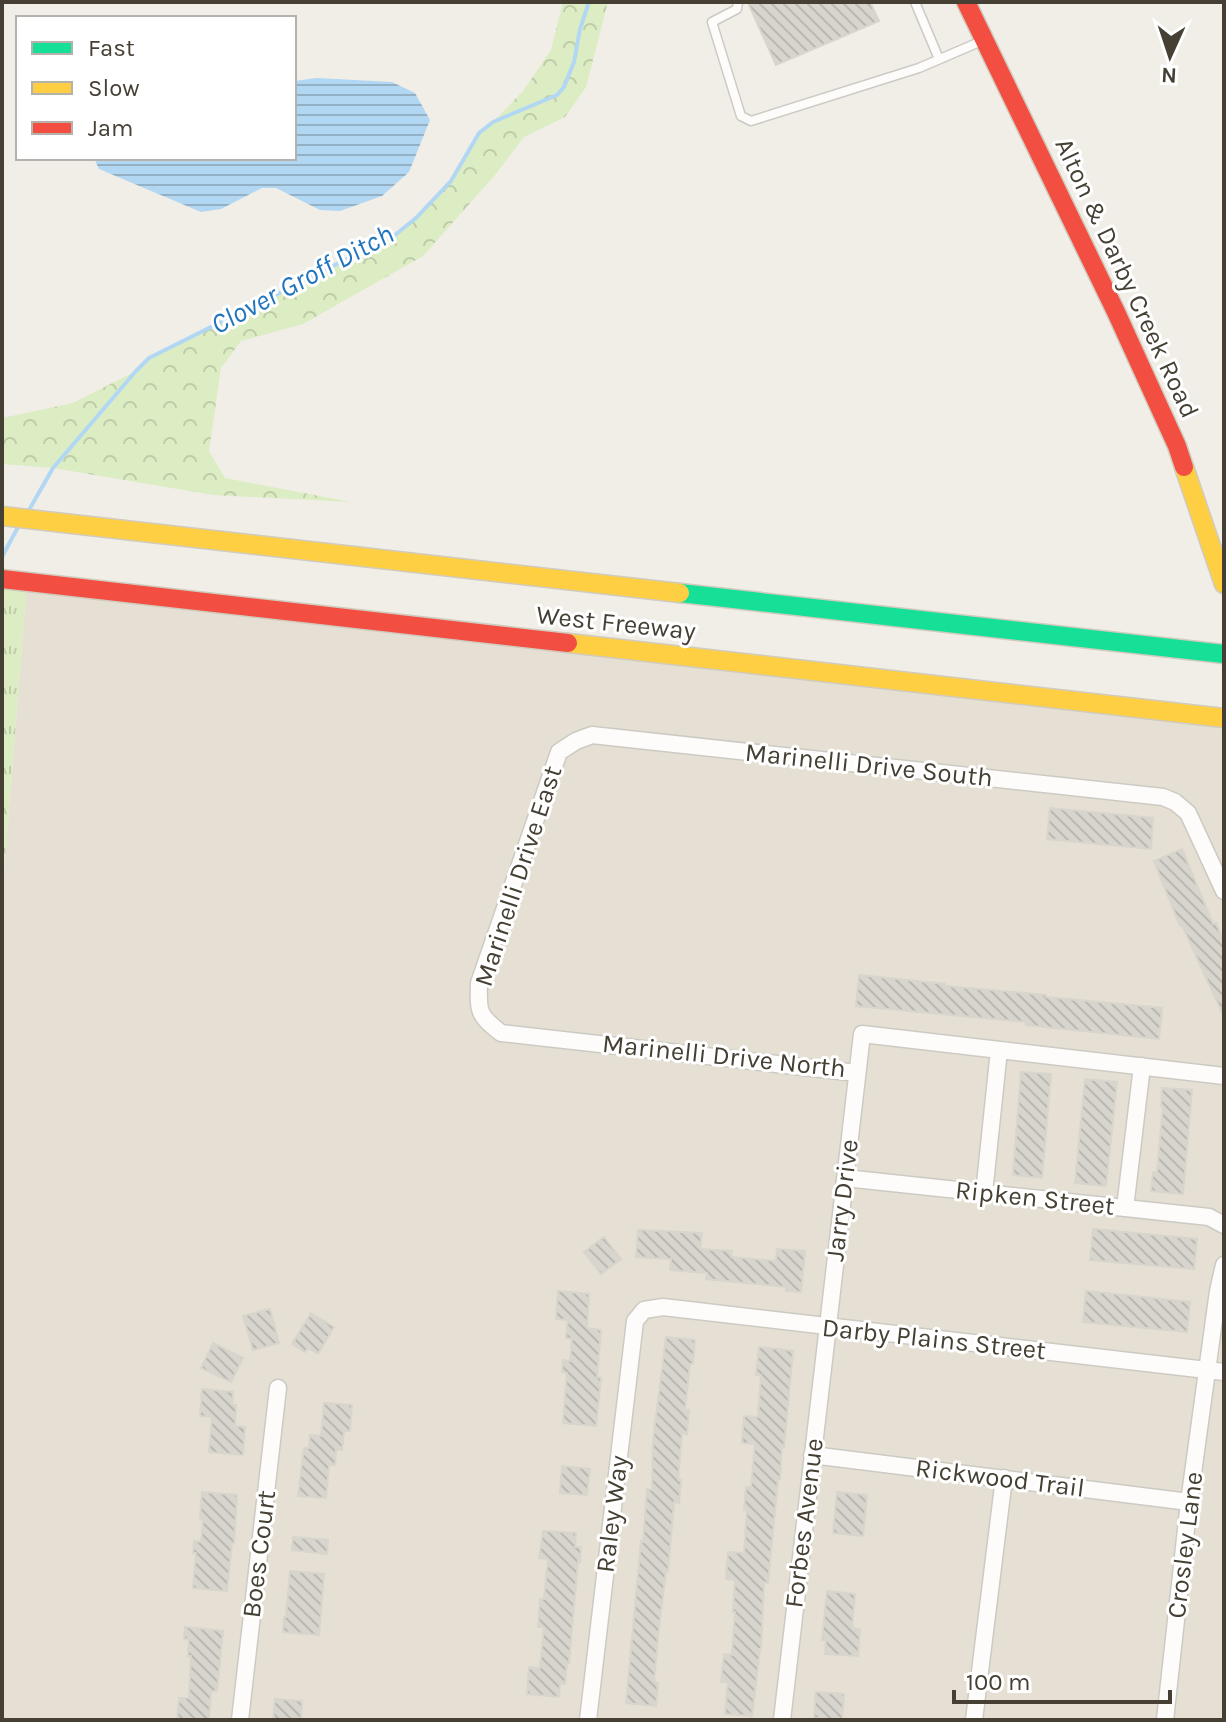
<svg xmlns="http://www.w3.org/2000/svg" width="1226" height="1722" viewBox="0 0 1226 1722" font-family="Karla,sans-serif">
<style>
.residential{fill:#e5e0d3}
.grass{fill:url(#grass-tufts)}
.forest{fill:url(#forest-crowns)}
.water{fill:url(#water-rules)}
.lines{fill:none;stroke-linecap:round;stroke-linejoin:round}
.stream{stroke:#b2d7f3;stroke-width:4}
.building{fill:url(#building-back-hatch);stroke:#d8d5cd;stroke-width:2}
.lane-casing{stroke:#cccac3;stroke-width:11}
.street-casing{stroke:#cccac3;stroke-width:19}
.fast-casing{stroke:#d0cbbd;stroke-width:21}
.slow-casing{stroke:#d0cbbd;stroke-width:21}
.jam-casing{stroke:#d0cbbd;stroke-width:21}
.lane{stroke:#fdfcfb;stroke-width:8}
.street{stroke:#fdfcfb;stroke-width:16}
.fast{stroke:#16e098;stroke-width:18}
.slow{stroke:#ffcf43;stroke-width:18}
.jam{stroke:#f24e42;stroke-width:18}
.labels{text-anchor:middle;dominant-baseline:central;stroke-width:6;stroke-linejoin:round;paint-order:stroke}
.street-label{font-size:26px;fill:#463f33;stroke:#fff}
.water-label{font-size:28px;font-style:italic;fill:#2175bd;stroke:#fff}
</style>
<defs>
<pattern id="grass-tufts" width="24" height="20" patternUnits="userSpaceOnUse" patternTransform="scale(2)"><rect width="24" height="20" fill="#dcedc4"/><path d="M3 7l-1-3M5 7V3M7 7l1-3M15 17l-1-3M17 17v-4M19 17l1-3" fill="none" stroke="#becca9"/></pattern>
<pattern id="forest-crowns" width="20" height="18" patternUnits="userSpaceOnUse" patternTransform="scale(2)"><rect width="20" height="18" fill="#dcedc4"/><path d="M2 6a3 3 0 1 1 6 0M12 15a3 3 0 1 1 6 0" fill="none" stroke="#becca9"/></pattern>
<pattern id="water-rules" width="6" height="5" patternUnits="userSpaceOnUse" patternTransform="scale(2)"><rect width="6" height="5" fill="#b2d7f3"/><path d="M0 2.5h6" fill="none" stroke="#93b0c5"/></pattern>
<pattern id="building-back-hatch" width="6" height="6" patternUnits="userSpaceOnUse" patternTransform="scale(2)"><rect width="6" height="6" fill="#d8d5ce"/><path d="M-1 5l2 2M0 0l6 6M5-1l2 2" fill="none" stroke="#bbb8b1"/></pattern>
</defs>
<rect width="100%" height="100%" fill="#f0eee7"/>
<path class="residential" d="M27 582 1224 726V1720H2V898Z"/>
<path class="grass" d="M2 579 27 582 2 898Z"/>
<path class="forest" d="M563 2H608L586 87 565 117 524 137 495 175 423 256 303 324 241 341 221 368 209 451 225 478 351 502 213 495 53 468 2 464V418L73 403 136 371 149 358 395 235 416 218 451 181 479 133 493 122 523 91 551 50Z"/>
<path class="water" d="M317 78 392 82 415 93 430 120 409 172 382 196 340 211 320 210 276 188H262L221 209 201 212 99 169 94 158H294V81Z"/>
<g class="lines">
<path class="stream" d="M29 510 53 468 136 371 149 358 395 235 416 218 451 181 479 133 493 122 557 95 564 87 574 62 580 29 589 2
M2 557 18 527"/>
</g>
<path class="building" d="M755 2H870L879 21 776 65 749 5Z
M1050 808 1153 818 1151 849 1047 839Z
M1182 849 1213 924 1216 923 1224 942V1017L1182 925 1180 926 1154 861Z
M859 975 945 984V986L1046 995V997L1162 1008 1159 1039 1026 1025V1022L856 1006Z
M1021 1072 1051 1074 1042 1178 1013 1175Z
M1085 1079 1117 1082 1106 1186 1075 1183Z
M1162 1088 1192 1090 1183 1194 1151 1191 1153 1172H1157L1163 1106H1161Z
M1093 1229 1197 1239 1194 1269 1090 1260Z
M638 1230 702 1233 700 1249 732 1251 731 1257 776 1261 777 1249 805 1251 801 1292 786 1291V1287L706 1279 707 1273 670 1270 671 1259 636 1257Z
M604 1237 621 1259 601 1274 584 1252Z
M558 1291 589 1294 587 1328 601 1330 597 1377 601 1378 596 1426 563 1423 567 1373 562 1372 563 1360 570 1361 572 1339 566 1338 568 1320 556 1319Z
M1086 1291 1190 1302 1187 1332 1083 1322Z
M270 1309 279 1343 253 1350 243 1316Z
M311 1313 334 1327 318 1354 308 1348 305 1352 292 1344Z
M666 1337 695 1340 693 1364H690L685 1410H689L687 1434 682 1433 678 1480H681L679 1503 674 1502 668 1571H666L658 1636 654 1682 658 1683 656 1706 626 1703 641 1541 643 1542 647 1489 652 1490 653 1440Z
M213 1343 243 1358 231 1382 201 1368Z
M759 1347 793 1351 784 1447 782 1446 780 1479H778L768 1583 764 1582 761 1649H760L752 1716 725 1714 728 1682H721L724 1654 732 1655 735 1612H733L735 1580 726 1579 728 1552 744 1553 747 1510H744L746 1487H751L755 1444 742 1443 744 1416 758 1417 761 1375H756Z
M202 1389 233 1392 232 1405H236L235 1426 245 1427 243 1455 209 1452 212 1417 200 1416Z
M324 1403 352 1405 350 1431H344L342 1450 336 1449 335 1465H329L326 1498 298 1496 304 1448H309L310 1435 321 1436Z
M562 1466 590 1469 587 1495 560 1493Z
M202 1492 237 1495 234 1543H232L227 1591 193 1588 196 1553H193L194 1541 201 1542 203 1520 200 1519Z
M837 1492 867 1495 863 1536 833 1533Z
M543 1531 576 1533 575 1547H581L580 1562 578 1561 569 1663 567 1662 565 1684 560 1683 559 1697 527 1694 529 1667 540 1668 544 1627H538L540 1599H544L548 1559 539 1558Z
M293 1537 328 1540 327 1554 292 1550Z
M290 1571 324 1574 319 1635 283 1632 284 1617H286Z
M827 1591 855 1594 852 1628 860 1629 858 1656 825 1654 826 1640H822Z
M185 1627 223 1631 217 1691H211L209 1720H177L179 1698H189L191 1656H188L189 1639H184Z
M816 1692 844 1694 842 1720 814 1718Z
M275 1699 302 1701 301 1720H273Z"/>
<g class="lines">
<g class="lane-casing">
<path id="lane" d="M738 2 737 9 712 22 741 116 751 121 919 68 984 40
M915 2 939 59"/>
</g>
<g class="street-casing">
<path id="street" d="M857 1073 501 1033C478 1015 478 1012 479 983L559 752 576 741 592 735 1163 797 1175 802 1188 813 1224 891
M845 1178 1209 1217 1224 1225
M984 1193 999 1050
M1125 1208 1142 1066
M812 1455 1189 1502
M240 1720 278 1388
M588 1720 635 1321 644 1310 663 1307 1224 1372
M782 1720 862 1034 1224 1076
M974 1720 1004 1478
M1165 1720 1189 1502 1218 1291 1224 1265"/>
</g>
<g class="fast-casing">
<path id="fast" d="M680 593 1224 654"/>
</g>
<g class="slow-casing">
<path id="slow" d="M1184 467 1224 584
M2 516 680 593
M568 643 1224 718"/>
</g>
<g class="jam-casing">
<path id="jam" d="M966 2 1116 312 1177 446 1184 467
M2 579 568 643"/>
</g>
<use href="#lane" class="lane"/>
<use href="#street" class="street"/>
<use href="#fast" class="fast"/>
<use href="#slow" class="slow"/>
<use href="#jam" class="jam"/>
</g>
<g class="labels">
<g class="street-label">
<text transform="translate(1127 278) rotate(65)">Alton &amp; Darby Creek Road</text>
<text transform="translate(616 623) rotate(6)">West Freeway</text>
<text transform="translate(869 765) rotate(6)">Marinelli Drive South</text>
<text transform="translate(518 876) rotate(-72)">Marinelli Drive East</text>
<text transform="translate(724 1056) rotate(6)">Marinelli Drive North</text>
<text transform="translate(1035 1198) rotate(6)">Ripken Street</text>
<text transform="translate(842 1200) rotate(-83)">Jarry Drive</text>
<text transform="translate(934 1339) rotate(6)">Darby Plains Street</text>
<text transform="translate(1000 1478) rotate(7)">Rickwood Trail</text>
<text transform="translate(612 1514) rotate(-83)">Raley Way</text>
<text transform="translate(804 1523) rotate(-83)">Forbes Avenue</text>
<text transform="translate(1185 1545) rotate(-83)">Crosley Lane</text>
<text transform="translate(259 1554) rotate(-83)">Boes Court</text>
</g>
<g class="water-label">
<text transform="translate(302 279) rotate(-28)">Clover Groff Ditch</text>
</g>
</g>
<rect width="1226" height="1722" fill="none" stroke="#463f33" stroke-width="8"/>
<rect x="16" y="16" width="280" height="144" fill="#ffffff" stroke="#b5b2ad" stroke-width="2"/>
<rect x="32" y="42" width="40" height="12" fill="#16e098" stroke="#b5b2ad" stroke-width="2"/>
<text x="88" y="56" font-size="24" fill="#463f33">Fast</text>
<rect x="32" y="82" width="40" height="12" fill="#ffcf43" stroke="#b5b2ad" stroke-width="2"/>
<text x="88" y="96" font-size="24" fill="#463f33">Slow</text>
<rect x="32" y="122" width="40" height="12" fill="#f24e42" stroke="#b5b2ad" stroke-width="2"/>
<text x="88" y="136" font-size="24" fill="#463f33">Jam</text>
<g transform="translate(1170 56) rotate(183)" stroke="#ffffff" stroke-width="6" paint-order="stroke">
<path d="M0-6L14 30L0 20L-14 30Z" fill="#463f33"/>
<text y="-12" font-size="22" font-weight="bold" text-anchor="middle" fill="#463f33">N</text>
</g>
<path d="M954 1690v12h216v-12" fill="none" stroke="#463f33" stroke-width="4"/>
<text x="966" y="1690" font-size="24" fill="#463f33" stroke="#ffffff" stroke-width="6" paint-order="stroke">100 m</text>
</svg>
